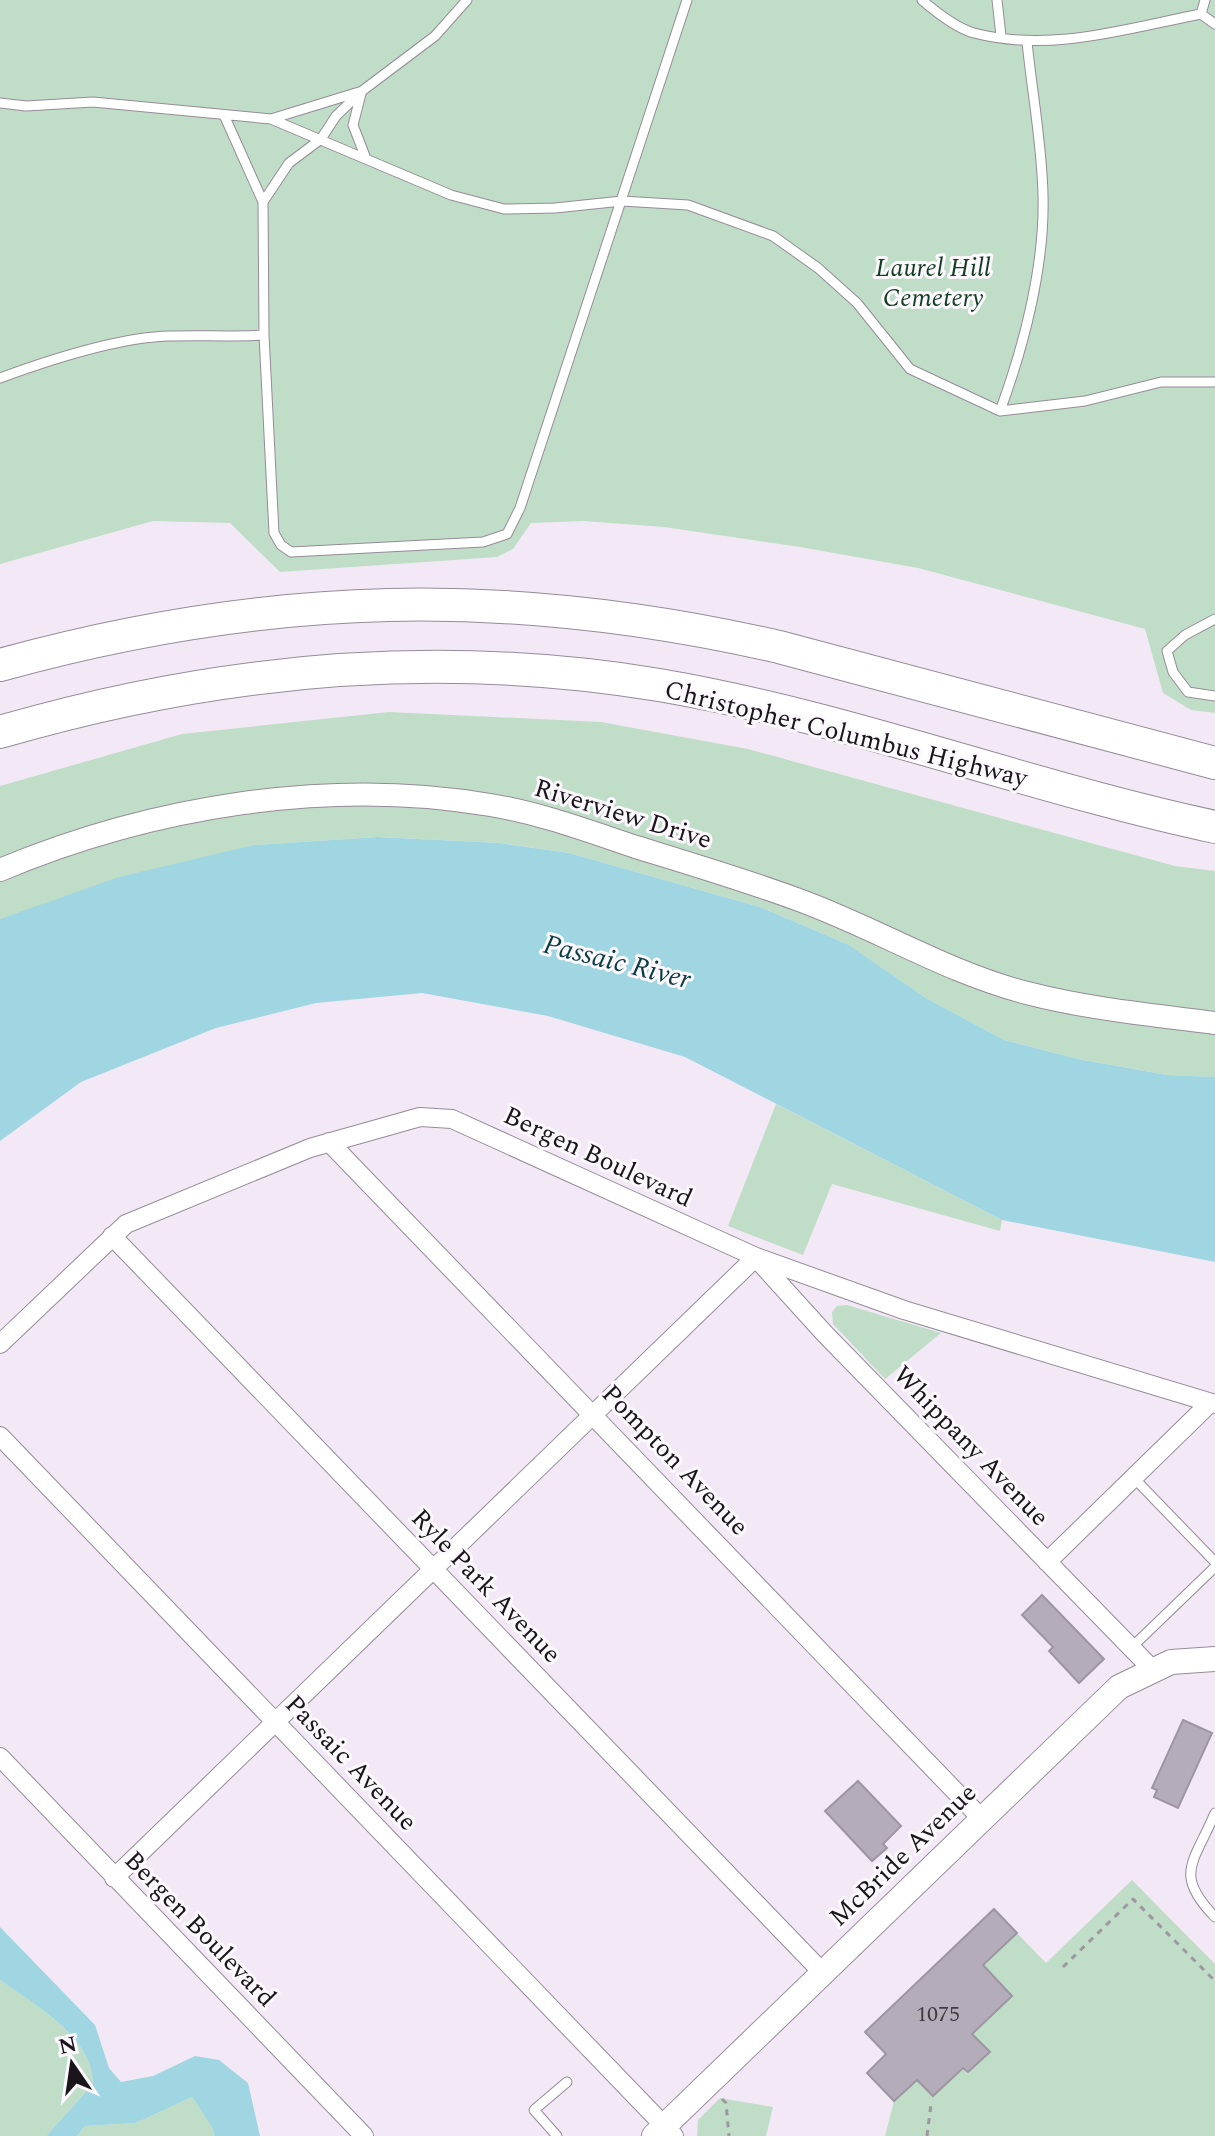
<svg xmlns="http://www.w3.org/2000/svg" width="1215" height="2136" viewBox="0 0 1215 2136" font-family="Spectral,serif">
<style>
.green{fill:#c0dec7}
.water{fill:#9fd6e1}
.building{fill:#b5acba;stroke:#9d95a2;stroke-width:2}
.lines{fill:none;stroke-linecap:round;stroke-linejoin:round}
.service-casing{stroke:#958b98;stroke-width:11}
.minor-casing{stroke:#958b98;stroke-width:20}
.tertiary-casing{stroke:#958b98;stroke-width:24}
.secondary-casing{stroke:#958b98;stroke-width:26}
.motorway-casing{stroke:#958b98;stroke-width:34}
.path{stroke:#9e96a0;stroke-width:3;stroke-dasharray:6 6;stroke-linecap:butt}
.service{stroke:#fff;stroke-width:9}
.minor{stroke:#fff;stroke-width:18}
.tertiary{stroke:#fff;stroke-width:22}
.secondary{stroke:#fff;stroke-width:24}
.motorway{stroke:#fff;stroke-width:32}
.labels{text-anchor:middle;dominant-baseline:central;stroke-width:6;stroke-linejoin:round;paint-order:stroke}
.number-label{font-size:22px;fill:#403b42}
.park-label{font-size:26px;font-style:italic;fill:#113f22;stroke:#fcf8fe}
.street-label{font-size:26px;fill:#19151a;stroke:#fcf8fe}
.water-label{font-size:28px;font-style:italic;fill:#083d45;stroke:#fcf8fe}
</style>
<rect width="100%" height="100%" fill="#f3e9f6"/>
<path class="green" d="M0 0H1215V713L1191 710 1163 693 1145 629 918 568 800 547 664 527 583 521 531 523 513 549 497 557 280 572 230 523 153 521 0 564Z
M389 712 601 722 748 749 1175 866 1215 871V1077L1167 1075 1078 1059 1004 1040 926 998 849 945 760 907 569 853 501 843 378 837 254 845 0 919V786L182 734Z
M776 1104 1002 1220 1000 1231 832 1184 803 1255 728 1226Z
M847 1305 941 1333 885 1379 833 1324 832 1312 837 1306Z
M1132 1880 1215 1964V2136H885L894 2101 917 2080 934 2096 963 2068 968 2072 989 2052 973 2034 1012 1996 983 1965 1017 1933 1046 1963Z
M0 1980C36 2006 92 2036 93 2084L46 2136H0Z
M192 2097 213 2129 214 2136H77L85 2126 136 2123Z
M720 2098 773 2107 766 2136H697L698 2120Z"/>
<path class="water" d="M378 837 500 843 569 853 760 907 849 945 926 998 1004 1040 1078 1059 1167 1075 1215 1077V1262L1002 1220 685 1057 548 1016 422 993 316 1003 216 1028 81 1082 0 1141V919L119 877 254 845Z
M0 1927 95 2025 109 2068 121 2082 153 2076 195 2056 219 2060 248 2083 260 2136H214L213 2129 192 2097 136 2123 85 2126 77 2136H46L93 2084C92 2036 36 2006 0 1980Z"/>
<path class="building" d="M1042 1595 1104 1659 1079 1683 1049 1651 1053 1647 1022 1615Z
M1183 1720 1212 1733 1178 1808 1154 1797 1157 1790 1152 1788Z
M858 1781 901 1826 883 1844 887 1848 872 1861 825 1811Z
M994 1909 1017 1933 983 1965 1012 1996 972 2034 990 2052 968 2072 963 2068 933 2096 917 2080 894 2101 867 2073 886 2054 865 2032Z"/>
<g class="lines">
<g class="service-casing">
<path id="service" d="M922 0C936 12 956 28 974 33 1051 53 1124 29 1201 14L1215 24
M997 0 1001 36
M1201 14 1205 0
M361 94 353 125 365 156
M0 103 26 106 93 102 271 119 451 195 504 209 555 208 622 201 688 205 773 236 818 268 857 303 910 369 1000 411 1085 401 1161 382H1215
M224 115 263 202 264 335 274 533 281 545 291 552 483 542 507 534 520 508 687 0
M271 119 359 92
M263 202 289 163 321 139 336 116 362 91 435 36 467 0
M0 378C49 360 118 337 170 336 202 335 233 337 264 335
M1000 411C1024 346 1045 265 1043 195 1042 144 1032 92 1027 42
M1215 619 1185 635 1167 651 1173 672 1188 692 1215 696
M1133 1477 1215 1562
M1131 1648 1215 1567
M1215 1813C1194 1863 1173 1874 1215 1917
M557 2136 534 2110 567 2082"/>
</g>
<g class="minor-casing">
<path id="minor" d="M329 1142 981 1818
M112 1236 823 1973
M757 1259 825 1334 1152 1669
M0 1344 126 1224 310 1148 420 1117 452 1119 756 1257 904 1310 1215 1404
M0 1436 674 2136
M1047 1562 1210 1403
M0 1757 364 2136
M114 1878 756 1257"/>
</g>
<g class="tertiary-casing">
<path id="tertiary" d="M0 870C150 807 329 777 490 805 540 813 588 831 636 847 691 864 745 880 799 900 876 928 948 973 1027 993 1089 1009 1152 1015 1215 1023"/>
</g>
<g class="secondary-casing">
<path id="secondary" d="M654 2136 1119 1687 1171 1662 1215 1659"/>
</g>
<g class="motorway-casing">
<path id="motorway" d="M0 665C268 591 508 585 779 647L1215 763
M0 732C216 669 436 648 659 685 848 717 1028 787 1215 827"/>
</g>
<path class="path" d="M1063 1967 1133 1899 1215 1981
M722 2099 726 2103 729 2136
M927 2136 931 2104"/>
<use href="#service" class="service"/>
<use href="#minor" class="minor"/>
<use href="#tertiary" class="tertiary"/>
<use href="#secondary" class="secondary"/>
<use href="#motorway" class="motorway"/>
</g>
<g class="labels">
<g class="number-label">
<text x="938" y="2014">1075</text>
</g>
<g class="park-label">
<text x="933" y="268">Laurel Hill<tspan x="933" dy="30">Cemetery</tspan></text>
</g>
<g class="street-label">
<text transform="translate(846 734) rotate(14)">Christopher Columbus Highway</text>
<text transform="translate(623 814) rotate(17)">Riverview Drive</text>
<text transform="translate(598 1157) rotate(25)">Bergen Boulevard</text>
<text transform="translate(971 1446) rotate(46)">Whippany Avenue</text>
<text transform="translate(675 1460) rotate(46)">Pompton Avenue</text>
<text transform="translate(486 1586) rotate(46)">Ryle Park Avenue</text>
<text transform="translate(351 1763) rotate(46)">Passaic Avenue</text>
<text transform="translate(903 1855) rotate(-44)">McBride Avenue</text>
<text transform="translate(200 1929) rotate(46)">Bergen Boulevard</text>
</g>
<g class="water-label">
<text transform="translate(617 962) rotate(14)">Passaic River</text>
</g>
</g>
<g transform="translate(72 2064) rotate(347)" stroke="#fcf8fe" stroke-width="6" paint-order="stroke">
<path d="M0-6L14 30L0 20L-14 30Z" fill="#19151a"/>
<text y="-12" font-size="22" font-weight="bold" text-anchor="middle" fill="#19151a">N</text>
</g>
</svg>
